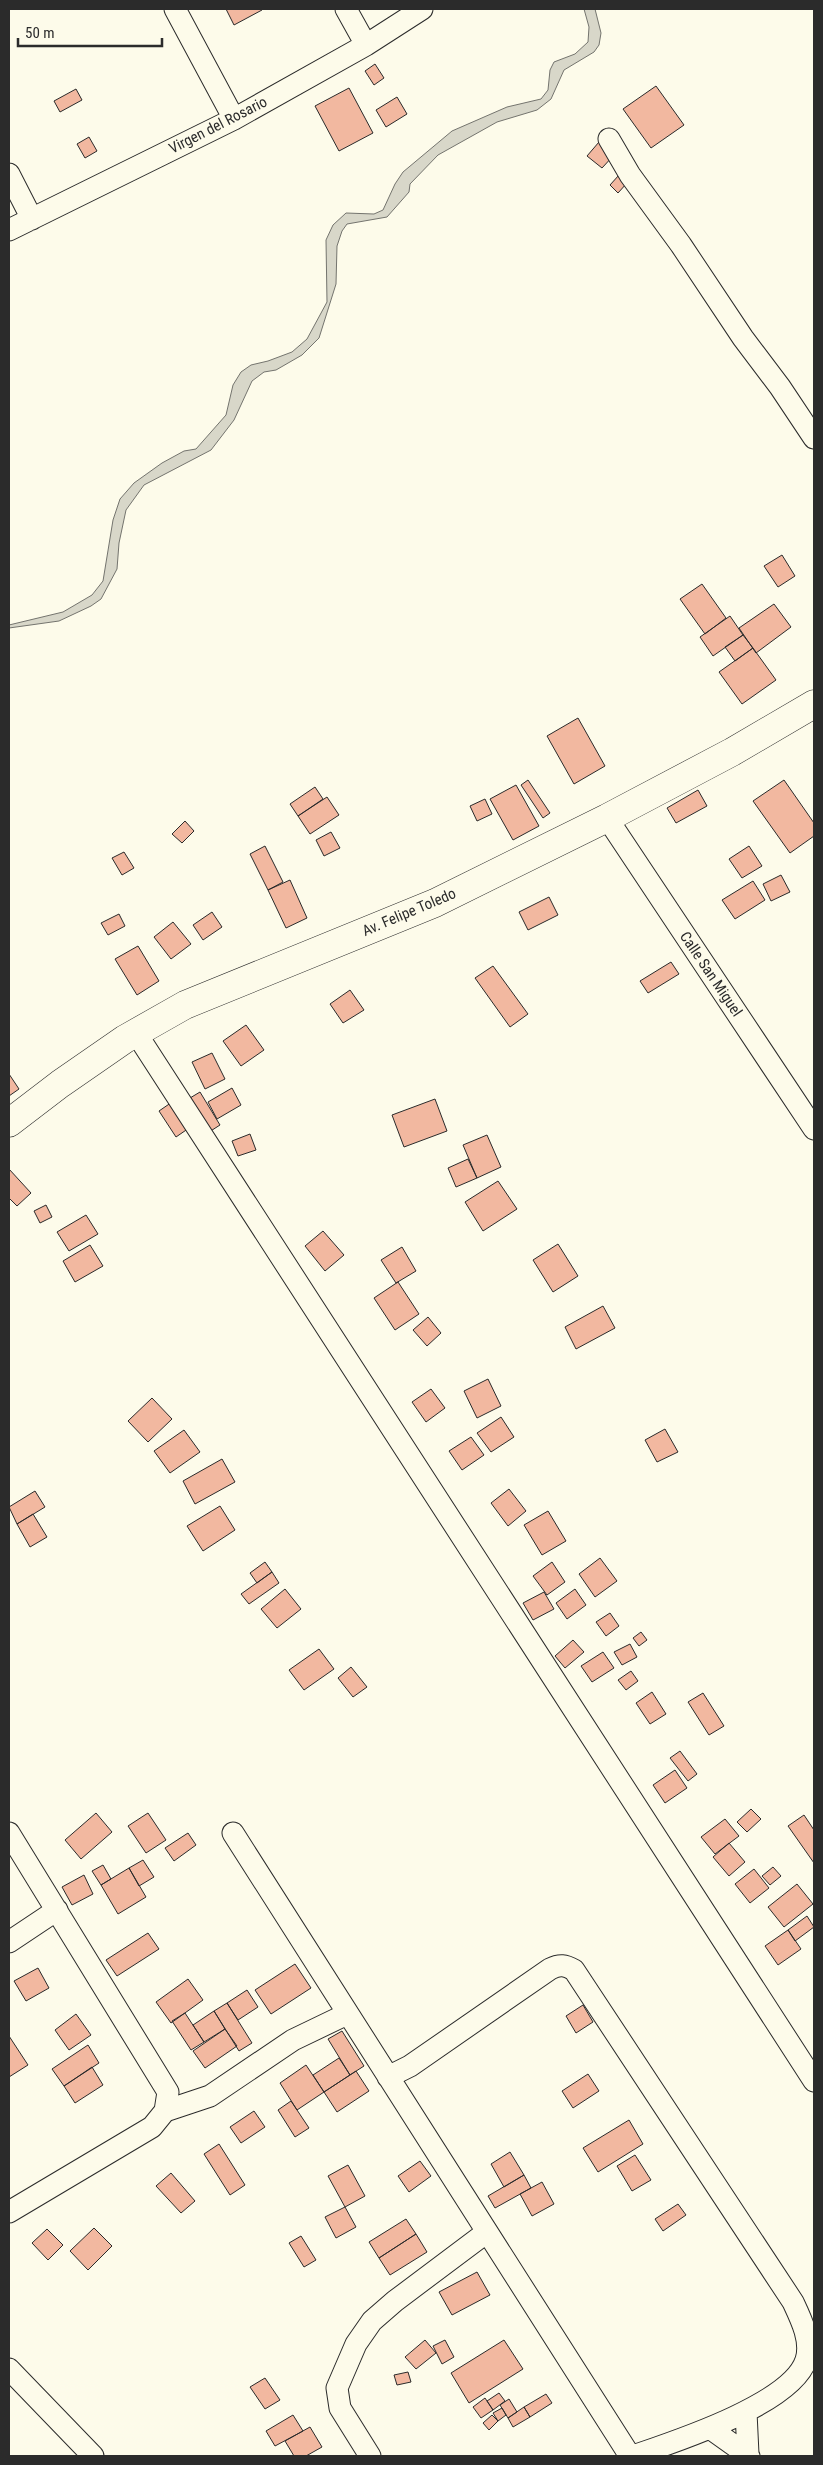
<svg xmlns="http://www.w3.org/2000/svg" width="823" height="2465" viewBox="0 0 823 2465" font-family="'Roboto Condensed',sans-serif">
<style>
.water{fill:#d8d7c9;stroke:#74746e}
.building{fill:#f2b8a0;stroke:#2b2b2b}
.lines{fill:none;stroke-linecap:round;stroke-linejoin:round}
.minor-casing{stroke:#2b2b2b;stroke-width:23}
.major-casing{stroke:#2b2b2b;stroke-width:29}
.minor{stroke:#fdfbea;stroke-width:21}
.major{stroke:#fdfbea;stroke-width:28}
.labels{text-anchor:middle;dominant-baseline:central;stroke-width:4;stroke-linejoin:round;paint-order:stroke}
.street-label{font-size:15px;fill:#2b2b2b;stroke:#fdfbea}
</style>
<rect width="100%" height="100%" fill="#fdfbea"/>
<path class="water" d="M584 9H595L601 33 599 45 594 52 564 70 551 99 537 110 497 122 438 155 410 184 409 192 387 217 347 224 342 231 337 246 336 284 319 338 302 355 276 370 264 372 252 381 234 420 211 450 144 485 126 510 119 543 117 569 101 599 91 606 59 621 9 628V625L63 612 92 595 103 581 113 520 120 499 134 483 162 463 184 451 196 449 226 415 233 385 241 372 251 365 268 361 292 352 307 339 327 302 326 240 333 225 346 213 374 214 383 210 395 184 403 172 452 131 507 107 541 99 548 90 550 70 554 62 575 54 588 42 589 27Z"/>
<path class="building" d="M226 9H261L262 10 234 25Z
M375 64 384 78 374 85 365 71Z
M656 86 684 125 651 148 623 109Z
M349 88 373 133 339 151 315 106Z
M76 89 82 100 60 112 54 101Z
M397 97 407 114 386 127 376 110Z
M89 137 97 151 85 158 77 144Z
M599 142 614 155 602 168 587 156Z
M619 175 627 183 618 193 610 185Z
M782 555 795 576 778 587 764 566Z
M702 584 726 618 705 634 680 599Z
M774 604 791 627 756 653 739 628Z
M730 616 743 635 713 656 700 637Z
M743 635 753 648 735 661 725 647Z
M753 648 776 680 742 704 719 672Z
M578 718 605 766 574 784 547 736Z
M528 780 550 813 543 818 521 785Z
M784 780 814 823V836L790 853 753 801Z
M516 785 539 826 513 840 490 799Z
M315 787 323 799 298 816 290 804Z
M698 790 707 806 676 823 667 808Z
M327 797 339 815 310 834 298 816Z
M485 799 492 814 477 821 470 806Z
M185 821 194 831 182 843 172 834Z
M331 832 340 848 324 856 316 840Z
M265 846 283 882 268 890 250 854Z
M749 846 762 866 742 878 729 859Z
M124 852 134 868 122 875 112 858Z
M781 875 790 892 771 901 763 884Z
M290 880 307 918 286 928 268 890Z
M753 881 765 900 735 919 722 900Z
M549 897 558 915 528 930 519 912Z
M212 912 222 927 203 940 193 925Z
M119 914 125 926 108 935 101 923Z
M173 922 191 944 171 959 154 937Z
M138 946 159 981 137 995 115 959Z
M671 962 679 974 648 993 640 981Z
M493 966 528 1014 510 1027 475 978Z
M350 990 364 1010 343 1023 330 1004Z
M246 1025 264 1050 241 1066 223 1041Z
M212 1053 225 1079 205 1089 192 1062Z
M9 1074 19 1089 9 1096Z
M232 1088 241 1105 217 1119 208 1102Z
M200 1092 220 1125 206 1134 185 1101Z
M435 1099 447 1131 404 1147 392 1115Z
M175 1100 192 1126 176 1137 159 1111Z
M250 1134 256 1150 238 1156 232 1141Z
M487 1135 501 1167 477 1178 463 1145Z
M468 1159 477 1178 456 1187 448 1168Z
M9 1169 31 1193 17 1206 9 1198Z
M498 1181 517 1209 483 1231 465 1202Z
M46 1205 52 1217 40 1223 34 1211Z
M86 1215 98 1234 69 1251 57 1232Z
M323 1231 344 1255 325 1271 305 1246Z
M558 1244 578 1276 553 1292 533 1260Z
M90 1245 103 1266 75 1282 63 1261Z
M402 1247 416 1271 396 1283 381 1260Z
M398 1282 419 1314 395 1330 374 1298Z
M603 1306 615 1328 576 1349 565 1327Z
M428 1317 441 1333 427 1346 413 1330Z
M488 1379 501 1406 477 1418 464 1391Z
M431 1389 445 1408 426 1422 412 1402Z
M152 1398 172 1419 148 1442 128 1421Z
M501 1417 514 1437 491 1452 477 1433Z
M665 1429 678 1452 657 1462 645 1440Z
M184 1430 200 1452 170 1473 154 1451Z
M471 1437 484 1455 462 1470 449 1451Z
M222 1459 235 1482 195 1504 183 1481Z
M509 1489 526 1511 508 1526 491 1503Z
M35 1491 45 1507 17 1524 9 1507Z
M220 1506 235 1530 203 1551 187 1526Z
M548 1511 566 1541 542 1555 524 1525Z
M33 1514 47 1537 30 1547 17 1524Z
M600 1558 617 1581 595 1597 579 1574Z
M265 1562 272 1572 257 1583 250 1573Z
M552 1562 565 1582 547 1595 533 1576Z
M272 1572 279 1583 249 1604 241 1594Z
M285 1589 301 1609 277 1628 261 1609Z
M575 1589 586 1605 567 1619 556 1603Z
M544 1592 554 1609 533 1620 523 1603Z
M610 1613 619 1626 606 1636 596 1622Z
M641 1632 647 1640 639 1646 633 1638Z
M573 1640 584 1652 565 1668 555 1656Z
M630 1644 637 1657 622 1665 614 1652Z
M319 1649 334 1669 304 1690 289 1670Z
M603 1652 614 1668 592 1682 581 1666Z
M351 1667 367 1687 353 1697 338 1678Z
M631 1671 638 1681 626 1690 618 1680Z
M652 1692 666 1714 650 1724 636 1703Z
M703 1693 724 1726 709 1735 688 1702Z
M680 1751 697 1774 688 1781 670 1758Z
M675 1770 687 1788 665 1803 653 1785Z
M751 1809 761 1819 747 1832 737 1822Z
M96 1813 112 1832 81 1859 65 1840Z
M148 1813 166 1840 146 1853 128 1826Z
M804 1815 814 1830V1863L788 1826Z
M725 1819 739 1836 715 1854 701 1837Z
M188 1833 196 1845 174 1861 165 1848Z
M729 1843 745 1862 729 1876 713 1857Z
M143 1860 154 1877 139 1886 129 1868Z
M103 1865 111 1879 101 1885 92 1871Z
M773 1867 781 1876 770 1885 762 1876Z
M129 1868 146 1897 118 1914 101 1885Z
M754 1869 769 1888 750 1903 735 1884Z
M84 1875 93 1894 72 1905 62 1887Z
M797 1884 813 1904 784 1927 768 1907Z
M807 1916 814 1927 795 1941 788 1930Z
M788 1930 801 1949 778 1965 765 1946Z
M148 1933 159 1949 117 1976 106 1960Z
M295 1964 311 1988 271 2014 255 1990Z
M38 1968 49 1988 26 2001 14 1981Z
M188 1979 203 2000 171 2023 156 2002Z
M247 1990 258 2007 238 2020 227 2003Z
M227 2003 252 2043 239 2051 214 2011Z
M583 2005 593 2022 576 2033 566 2016Z
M214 2011 225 2029 204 2042 193 2025Z
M185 2013 204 2042 191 2050 172 2021Z
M76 2014 91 2035 69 2050 55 2030Z
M225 2029 237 2046 205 2068 193 2051Z
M342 2031 364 2066 350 2075 328 2039Z
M9 2036 28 2065 9 2077Z
M88 2045 99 2063 64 2086 52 2069Z
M339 2058 350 2075 324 2092 313 2075Z
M306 2065 324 2092 297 2110 280 2083Z
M92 2067 103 2085 75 2103 64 2086Z
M356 2071 369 2091 337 2112 324 2092Z
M588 2074 599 2091 573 2108 562 2091Z
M291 2101 309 2128 295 2137 278 2110Z
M254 2111 265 2127 241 2143 230 2127Z
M629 2120 643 2144 598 2172 583 2148Z
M219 2144 245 2185 230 2195 204 2154Z
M510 2152 524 2175 504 2187 491 2164Z
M635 2155 651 2180 632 2191 617 2166Z
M420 2161 431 2176 409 2192 398 2176Z
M348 2165 365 2196 345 2207 328 2176Z
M171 2173 195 2201 181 2213 156 2186Z
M524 2175 531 2188 495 2208 488 2196Z
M542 2182 554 2204 532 2216 520 2194Z
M678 2204 686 2215 663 2231 655 2219Z
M345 2207 356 2227 336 2238 325 2217Z
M406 2219 416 2234 379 2258 369 2242Z
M94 2228 112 2246 88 2270 70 2251Z
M47 2229 63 2245 48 2260 32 2243Z
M416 2234 427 2252 390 2275 379 2258Z
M301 2236 316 2260 304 2267 289 2243Z
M477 2272 490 2295 452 2315 439 2292Z
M425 2340 436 2353 416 2369 405 2357Z
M445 2340 454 2357 442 2364 433 2346Z
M504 2340 523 2369 469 2403 451 2373Z
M408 2372 411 2382 397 2385 394 2375Z
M265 2378 280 2400 265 2409 250 2387Z
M499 2393 505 2401 493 2410 487 2401Z
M546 2394 552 2403 530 2417 524 2407Z
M485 2398 493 2410 481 2418 473 2407Z
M509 2399 517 2412 508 2418 500 2405Z
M524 2407 530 2417 513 2427 508 2418Z
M502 2408 506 2415 498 2421 493 2413Z
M293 2415 303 2431 275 2446 266 2431Z
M492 2415 498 2421 489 2430 483 2423Z
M310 2427 322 2447 306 2456H294L285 2441Z"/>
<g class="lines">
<g class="minor-casing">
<path id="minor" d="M175 9 234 119
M346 9 366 45
M609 139 630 175 681 245 743 338 780 387 814 438
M9 174 32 219
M9 230 234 119 366 45 422 9
M607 818 814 1129
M136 1033 814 2081
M9 1833 168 2092 165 2111 152 2127 9 2212
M233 1833 630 2456
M9 1942 57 1910
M388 2077 410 2066 550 1969C560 1964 565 1965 574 1970L793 2302C801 2319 812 2341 806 2360 792 2404 674 2442 633 2456
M165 2111 210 2096 293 2040 347 2014
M9 2369 93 2456
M746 2412 748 2454
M711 2429 749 2456
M370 2456 340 2408 337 2388 356 2344 372 2321 395 2301 487 2232"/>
</g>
<g class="major-casing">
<path id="major" d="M9 1123 60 1084 125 1039 185 1005 435 903 607 818 732 752 814 704"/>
</g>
<use href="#minor" class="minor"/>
<use href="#major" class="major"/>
</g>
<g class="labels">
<g class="street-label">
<text transform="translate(218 125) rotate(-27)">Virgen del Rosario</text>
<text transform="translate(409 912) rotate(-23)">Av. Felipe Toledo</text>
<text transform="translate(711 974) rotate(56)">Calle San Miguel</text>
</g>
</g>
<rect width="823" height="2465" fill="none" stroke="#2b2b2b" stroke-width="20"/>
<path d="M18 38v8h144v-8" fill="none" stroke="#2b2b2b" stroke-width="2.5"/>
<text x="25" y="38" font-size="15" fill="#2b2b2b" stroke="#fdfbea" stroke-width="4" paint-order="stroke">50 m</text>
</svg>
